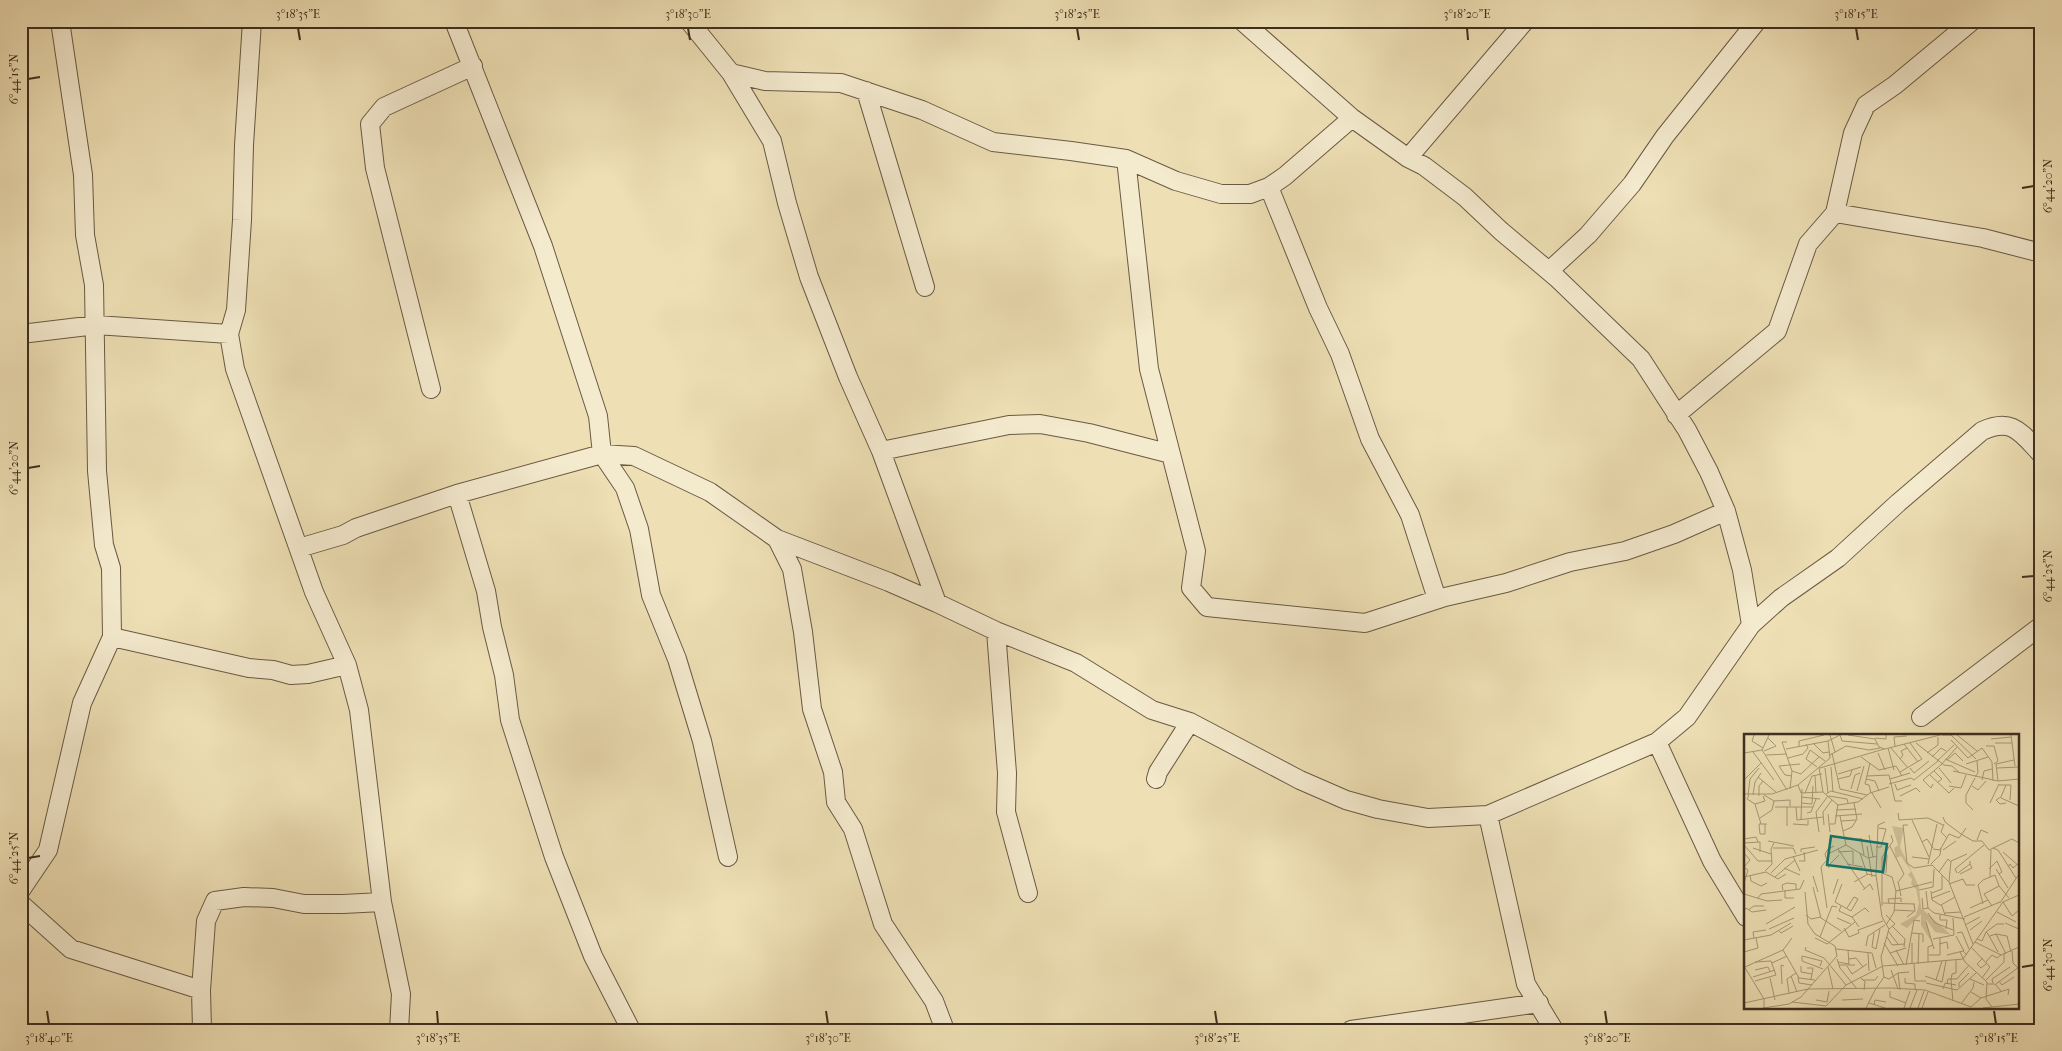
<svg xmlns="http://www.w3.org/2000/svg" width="2062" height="1051" viewBox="0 0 2062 1051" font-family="'IM FELL French Canon',serif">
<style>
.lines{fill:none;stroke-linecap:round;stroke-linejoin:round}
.street-casing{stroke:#695a44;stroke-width:20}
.street{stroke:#f4eace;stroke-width:18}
.ticks{fill:none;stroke:#3d2e1e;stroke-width:2}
.inset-road{fill:none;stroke:#a79878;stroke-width:1}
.view{fill:#0f766e;fill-opacity:0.15;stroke:#0f766e;stroke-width:2.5}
.inset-edge{fill:none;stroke:#3d2e1e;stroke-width:2.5}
.neatline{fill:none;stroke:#3d2e1e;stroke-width:2}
.ticks-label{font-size:12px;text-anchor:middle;fill:#3d2e1e}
</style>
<rect width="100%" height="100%" fill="#eedfb4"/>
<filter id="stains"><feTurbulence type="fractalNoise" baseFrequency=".004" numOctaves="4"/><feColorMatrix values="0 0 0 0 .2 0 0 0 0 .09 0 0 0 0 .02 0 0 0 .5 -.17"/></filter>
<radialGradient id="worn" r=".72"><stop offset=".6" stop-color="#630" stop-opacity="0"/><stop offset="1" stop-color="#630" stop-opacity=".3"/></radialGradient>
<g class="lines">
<g class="street-casing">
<path id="street" d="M252 21 244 145 242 220 236 310 229 334 235 369 314 592 347 665 359 710 382 902 401 994 399 1030
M454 21 543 246 598 416 602 454 625 488 639 529 651 595 677 659 702 741 728 857
M689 21 731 73 772 141 787 203 809 277 848 377 881 451 937 603
M1242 21 1352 118 1408 158 1424 166 1465 197 1501 231 1557 278 1641 359 1687 430 1709 472 1726 511 1742 570 1751 625
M731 73 765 81 841 83 922 110 993 142 1071 151 1126 159 1176 181 1221 194H1250L1269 187 1285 176 1352 118
M866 91 925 287
M1408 158 1525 21
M1126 159 1149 369 1196 551 1191 588 1207 607 1365 623 1445 597 1506 583 1570 562 1625 551 1674 534 1726 511
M1269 187 1318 308 1340 354 1370 439 1410 515 1437 599
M1835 213 1983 238 2041 253
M1549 271 1588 235 1632 184 1665 136 1757 21
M21 334 96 325 229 334
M431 389 375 168 370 124 384 107 473 66
M1676 415 1777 331 1808 244 1835 213 1853 133 1866 105 1895 85 1972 21
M881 451 1009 425 1040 424 1089 433 1171 454
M457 494 486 591 492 627 504 675 510 720 554 857 593 956 631 1030
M777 539 792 569 803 632 812 709 833 772 836 802 853 829 883 924 934 1001 945 1030
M299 548 343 535 356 528 457 494 602 454 634 456 710 492 777 539 889 582 937 603 996 631 1076 663 1152 710 1190 722 1300 780 1346 800 1378 809 1428 818 1488 815 1657 742 1687 717 1751 625 1781 598 1838 558 1898 503 1982 431C2013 417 2021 433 2041 454
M996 631 1007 773 1006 812 1028 893
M112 637 249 668 273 670 291 675 308 674 347 665
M1921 717 2041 626
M1657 742 1712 861 1746 917
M1156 779 1158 772 1190 722
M1488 815 1526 984 1554 1030
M21 890 48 850 82 703 112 637 111 568 104 545 97 471 94 285 85 235 83 175 60 21
M21 904 71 949 201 990
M202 1030 201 990 206 921 215 901 244 897 273 898 304 904H343L382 902
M1351 1030 1539 1003"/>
</g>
<use href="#street" class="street"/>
</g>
<path class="ticks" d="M298 28 300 40M688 28 690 40M1077 28 1079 40M1467 28 1468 40M1856 28 1858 40M28 79 40 77M2022 188 2034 186M28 468 40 466M2022 577 2034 576M28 858 40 856M2022 967 2034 965M47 1011 49 1024M437 1011 438 1024M826 1011 828 1024M1215 1011 1217 1024M1605 1011 1607 1024M1994 1011 1996 1024"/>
<g transform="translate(1744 734)">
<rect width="275" height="275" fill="#eedfb4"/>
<path d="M148 92 160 94 156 113 175 153 177 174 207 201 191 198 182 185 187 207 177 191V180L163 194 156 190 172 181 175 169 172 155 167 150 168 145 164 141 167 137 157 122 152 124 150 114 154 111Z" fill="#d0c19a"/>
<path class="inset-road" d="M10 1 8 7 19 14M86 1 91 18M96 1 98 7 133 10M104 1 131 5 135 13 141 15 196 1M198 1H207L232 25M213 1 233 17M267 1 271 32M131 4 142 5V1M247 5 267 3M207 6 224 24 238 14 248 28 249 47M43 8H38L48 37 46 55M69 9 79 19 85 18M172 9 200 31 208 32 216 39M251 9H268M160 10 174 28M151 12 150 3 163 2M242 12H250L254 27 250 30M55 13V7L80 1M144 14 150 36M147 14 164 34M42 15 84 7M18 16 43 56M66 16 62 25 73 33M66 16 81 27M20 17 32 12 24 4M9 18 30 46M0 19 18 16 25 1M88 19 96 55 123 61M134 19 141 36M183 19 194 11V3M22 21 43 20M86 21 102 12 125 16 136 14M117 23 135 36 152 32 158 42M188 23 197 14 202 17M44 24 59 20 64 14 62 10M156 25 159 21 157 17 163 14M201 25 231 38M203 26 211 19 219 27M193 27 210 11M126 29 121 50 125 51 127 59M198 30 213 13M222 30 244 23M252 30 270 26M75 33 79 58 94 71 114 68 126 59 145 53M87 33 89 58M76 34 140 15M81 34 84 59M166 34 170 39 185 27M195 34 207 49M253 34 275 33M48 37 57 40 75 23M190 37 198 45 194 48M209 37 254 47 252 30M156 38 178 25 166 9M94 40 117 33M186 41 205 59 210 54M48 42 41 41 35 32 56 30M71 42 72 59M123 42 145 41 151 67H158M14 43 33 59M231 43 234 39 233 27M94 45 106 42 108 36M122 45 131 47 135 57M146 45 166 39M0 46 17 29M238 46 240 37 248 35M254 47 275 45M145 50 167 44 170 46 194 27M151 50 153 56 167 51M189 50 187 54 179 46 198 30M54 51 57 59 79 58M255 51H267L266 66M205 52 217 54 222 41M228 52 234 56 242 47M107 55 111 41 116 39M113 57 120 32M61 59 68 42 78 40M128 59 137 74M0 60H28L54 51 86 24 84 7 96 1M82 60 87 57 119 65M4 61 6 45 15 34M5 61 3 65 11 70 17 90M9 61 11 48 17 39M20 61 30 67 46 66V72M15 62V52L19 47M85 62 103 65 104 69M156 62 172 54 176 58M57 63 76 65M257 64 275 72M57 69 68 70 69 52M246 69 255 50M262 69 256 70 252 66 257 63 262 51M11 70 21 67 19 62M31 73H69M52 73 53 86 79 83M92 76 112 75M229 76 222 69V61L231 44M63 79 67 78 72 65M154 79 155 86 184 84 199 91M84 80 86 98M91 82 118 80M96 82 99 97M199 83 201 88 217 100 229 107H238L245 116 268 105 275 109M16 84 28 76 30 67M57 86 58 55M168 86 185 123M97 87 112 86M21 90V100H16L15 90H23M49 90 64 91V86M86 90H91L94 70M200 90 197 98 203 104M80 91 79 78 88 66M164 91H159L163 129 170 134 188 131 205 148 229 210M43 92V73M75 98 72 78 84 62M125 101 129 123M117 104 120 121M0 105 12 103 14 108M101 105H117M233 106 237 96 244 99M24 107 50 112M178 108 183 105 189 114M0 109 16 108V118M0 111 14 127H28M102 111 99 97 108 93 113 85 110 69M90 112 84 115 86 119 102 111 124 124 133 122M123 112 128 143M146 112 160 140 155 147M132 113H137L142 95 135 94M9 114 27 120M29 114H49L52 120M249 114 254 116 272 144M84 115 81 120 85 134M94 115 121 155M189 115 196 116 205 100 215 104 222 94M199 116 212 107M57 118V115L71 113M94 118 109 117V130M259 118 275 132M0 119 6 126 0 133M116 119 123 140 132 142M49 122 56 137M168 123 185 125M55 127H61L60 118M82 127 77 133 83 174M103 130 119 133M184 130 193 90M187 130 196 121 197 114M84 132 95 121M264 133 266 130 269 134 275 129M40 134 56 141M245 135 253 127 258 138 255 140M252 135 264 154M21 137 28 130 27 115 30 109M195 138 204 125 207 128M27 139 41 125 74 116M138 139 148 143 152 157 150 178 142 191M142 139 143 121M213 139 211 135 240 111M214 139 226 130V127M216 140 228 134 226 130M6 141 7 147 17 152 23 149M69 142 74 158M0 143 22 138 34 145 42 140M31 143 51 126M246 143 247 116M154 147 157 162M110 148 124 140M205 148 207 127 223 120M0 149 4 136 0 133M98 150 91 168 107 177 114 165 110 163 103 174M205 150 219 145 222 151H231M69 153 77 184 97 197M39 156 38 151 43 149 52 150V155M41 156V164H50M119 156 126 150 129 156M175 156 189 153 190 135M152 157 188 148M182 157 184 174 190 179 221 185M187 157 188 166 198 172 201 181M188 159 198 155V141M0 160 23 167 38 166M89 160 94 145M14 164 17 160 56 155 60 146M178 164 179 175 184 174M188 164 206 157M259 168 268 182 275 176M139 169 171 170M145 169 144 165 157 164V168M256 169 275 140M239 170 234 151 239 146 251 141 255 152 265 164M197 171 211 163M97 172 95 177 108 183 115 193M138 172V123L149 107 147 101M248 172 240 160 255 152M226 174 244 166M4 176 10 172H20M150 176 170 177M0 177 2 174 8 178 22 176M253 178 272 188M184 179 191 189 209 196M201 179 217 178M62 181 67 185 77 183M142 181 151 190 145 195M196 181V186H203L202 195M108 183 121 174 125 178M163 183 171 177 170 170M220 183 256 168M93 184 107 190M182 188 190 215M261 189 275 195M22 190 51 173M221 191 236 183M148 192 161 205 160 213M100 194 105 203 115 199 114 196 139 187M25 195 50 184M34 196 37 199 49 192M226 196 238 187M144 197 154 210M242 198 253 190H260M130 199 128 213 132 215 136 195M168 199 179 200V208M213 199 218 198 225 215M252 200 263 202 267 218M212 202 220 217M246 202 252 200 262 220M76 203 88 172 93 173M143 203 148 211 160 210M10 204 9 198 22 196M71 204 83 210 111 188M189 205 210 201 209 184M233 205 238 207 242 198 244 200 254 218M0 206 27 201 47 189M231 208 257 221 275 213M140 209 154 232M168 209V230M195 210 203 208 204 215M122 212 124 202 141 191M62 213 61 216 80 224 102 251M227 213 246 233 238 244M92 215 128 219 132 234M39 216 48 204M152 216 160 231M268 217 269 229 274 234M0 218 14 214 12 204M216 218 221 228 243 248 242 265 248 273M124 219 125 237M146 219 162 214M185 221H196V204M203 221 219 217 223 221M239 224 233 230 237 234 243 229M93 225 96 234 113 255M105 225 112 224 119 233M11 228 27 227 32 241 11 247M94 228 105 230 104 216M184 228V213L189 211M242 228 248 221 253 224 257 221M28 229 43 222M170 230 171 247H182M174 230 175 200M95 231H111M162 231 170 186 176 187M0 232 20 265V274M57 232V238L68 240M76 232 78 227 58 222V227L79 235M103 232 108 240 123 230M1 233 39 216 55 244 71 246M84 233 89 255M63 234H69L67 245M11 236 24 233 26 237M147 236 154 255M154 239 156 256M47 242 53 258M181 242 198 248 202 227M9 243 31 236M54 243 55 249 68 251M116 243 121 248 120 256M140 243 145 245 154 239 165 238M26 244 31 266M161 244V249L171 250V256M226 245 240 251M119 246H131L134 242M192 246 198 227M242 246 260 228V220M255 247 258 251 270 243M182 249 213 256 232 239M249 249 248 245 266 233M38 250 37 231 40 232M203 250 204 245H213L225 231M243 250H251L257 257M252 250 275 233M215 253V249L225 239M199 255 201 249 212 251M131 256 140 243 137 223 145 195 138 183 132 141 134 91 141 88M146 257V263L162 269M45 259 43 245 52 239M237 264 265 255 264 261M72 266 83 268 85 257M98 266 119 265M209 267 207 246 208 240 212 239V226M48 268 82 272 102 251 139 232 219 225 259 168 275 161M0 269 64 255 147 254 181 256 227 273 237 264 227 258M125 269 141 274M217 270 229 254 230 248M130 271 131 266 142 268M19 274 45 270 57 263 93 222 91 212 71 200 64 190 61 158M122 274 131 256M160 274 166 257M166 274 173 256M174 274 180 257M178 274 184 258M239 274 275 270"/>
<path class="view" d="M87 102 143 110 139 138 83 131Z"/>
<rect width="275" height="275" class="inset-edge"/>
</g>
<rect width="2062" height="1051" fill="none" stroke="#eedfb4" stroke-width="55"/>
<rect x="28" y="28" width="2006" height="996" class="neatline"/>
<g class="ticks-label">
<text x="298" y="18">3°18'35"E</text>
<text x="688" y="18">3°18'30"E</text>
<text x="1077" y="18">3°18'25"E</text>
<text x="1467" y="18">3°18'20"E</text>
<text x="1856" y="18">3°18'15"E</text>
<text transform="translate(14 79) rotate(-90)" y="4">6°44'15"N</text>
<text transform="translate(2048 186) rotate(-90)" y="4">6°44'20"N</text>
<text transform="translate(14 468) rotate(-90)" y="4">6°44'20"N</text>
<text transform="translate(2048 576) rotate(-90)" y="4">6°44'25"N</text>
<text transform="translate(14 858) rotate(-90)" y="4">6°44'25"N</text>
<text transform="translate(2048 965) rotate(-90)" y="4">6°44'30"N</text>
<text x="49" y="1042">3°18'40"E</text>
<text x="438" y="1042">3°18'35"E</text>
<text x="828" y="1042">3°18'30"E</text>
<text x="1217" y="1042">3°18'25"E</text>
<text x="1607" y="1042">3°18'20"E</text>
<text x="1996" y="1042">3°18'15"E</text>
</g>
<rect width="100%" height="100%" filter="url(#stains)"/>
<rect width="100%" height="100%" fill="url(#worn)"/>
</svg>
